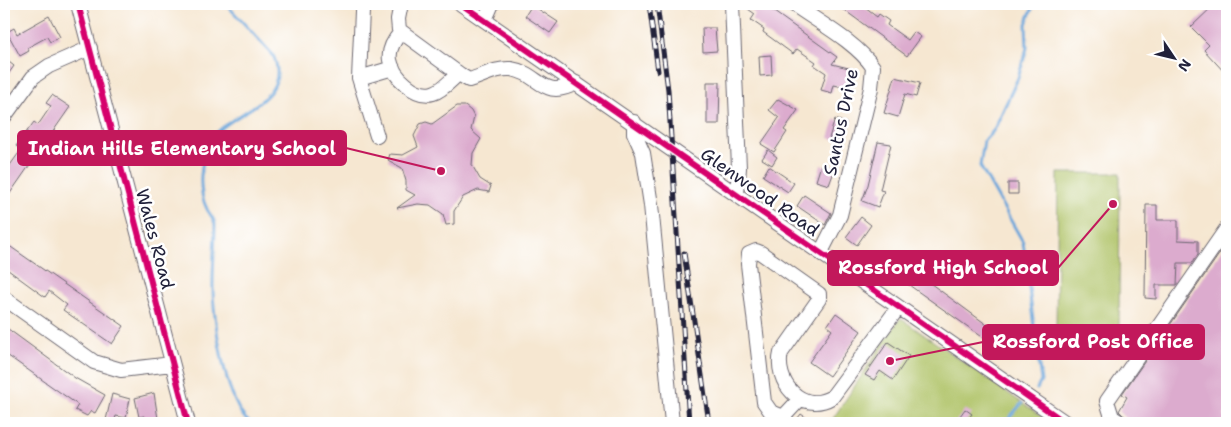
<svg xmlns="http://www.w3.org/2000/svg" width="1231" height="427" viewBox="0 0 1231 427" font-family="'Shantell Sans',sans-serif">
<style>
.green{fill:#afc266;stroke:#687250}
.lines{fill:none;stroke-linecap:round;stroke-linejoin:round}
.stream{stroke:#69a5da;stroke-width:3}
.building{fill:#dcabce}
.minor-casing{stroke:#6c6770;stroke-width:16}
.minor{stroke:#fff;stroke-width:14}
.rail-casing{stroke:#22223b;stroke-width:5}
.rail{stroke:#fff;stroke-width:3;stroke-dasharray:9;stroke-linecap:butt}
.cycleway-casing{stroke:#fff;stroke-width:9}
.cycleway{stroke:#d6006c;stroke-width:6}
.labels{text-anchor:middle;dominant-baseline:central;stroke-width:5;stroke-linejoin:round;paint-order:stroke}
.street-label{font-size:18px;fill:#22223b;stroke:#fff}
.leader{fill:none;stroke:#c2185b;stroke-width:2}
.callout-dot{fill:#c2185b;stroke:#fff;stroke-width:2}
.callout{fill:#c2185b;stroke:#c2185b;stroke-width:2}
.callout-label{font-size:19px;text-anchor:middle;font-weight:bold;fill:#fff}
</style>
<rect width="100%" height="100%" fill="#fff"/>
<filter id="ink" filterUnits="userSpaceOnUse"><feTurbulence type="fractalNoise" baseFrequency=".02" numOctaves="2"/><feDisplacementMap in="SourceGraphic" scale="10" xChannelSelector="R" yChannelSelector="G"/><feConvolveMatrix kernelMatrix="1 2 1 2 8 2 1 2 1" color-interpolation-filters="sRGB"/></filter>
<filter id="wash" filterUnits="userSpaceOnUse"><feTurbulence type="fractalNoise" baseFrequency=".0096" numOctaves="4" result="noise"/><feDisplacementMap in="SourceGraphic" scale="20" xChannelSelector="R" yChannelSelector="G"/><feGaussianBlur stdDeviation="1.12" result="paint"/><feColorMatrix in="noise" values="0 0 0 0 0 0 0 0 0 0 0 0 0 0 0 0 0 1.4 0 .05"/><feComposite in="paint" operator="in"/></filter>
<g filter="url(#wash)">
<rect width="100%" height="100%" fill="#f6e7d1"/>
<path class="green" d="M1058 173H1120L1119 330 1056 329Z
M900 318 1051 423H830Z"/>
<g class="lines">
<path class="stream" d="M226 4 273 55C295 104 224 112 210 142 200 162 197 189 207 209 209 214 215 219 215 225 215 244 213 263 213 282 212 314 225 404 250 423
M1034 4 1026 24 1027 48 1018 78 994 130 984 141 980 166 1023 242 1041 381 1037 389
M1005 423 1022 403"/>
</g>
<g id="blocks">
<path class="building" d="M752 4H763L837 57 832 64 857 70 852 89 834 85 832 93 821 90 826 73 814 65 816 62 797 49 793 54 763 32 764 29 751 20 755 14 748 9Z
M836 4H868L865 8 877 17 879 14 889 21 887 25 908 40 914 32 921 37 907 56Z
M1215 4H1227V75L1204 50 1209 45 1191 27Z
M532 5 558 22 550 33 525 16Z
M49 16 60 37 50 42 47 37 27 48 29 51 20 56 7 32 14 28 17 34Z
M702 28H715L717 51 703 52Z
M771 55 772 75 760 76 759 56Z
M4 58 14 66 4 80Z
M895 77 920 83 916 97 905 94 898 117 884 113Z
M707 82H720L719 124H707Z
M52 95 70 107 4 202V165L8 168 21 150 16 146 34 122 38 125 51 106 46 103Z
M778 99 798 110 784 130 787 132 774 152 761 144 779 118 769 110Z
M457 106H465L471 111 474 117 471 130 481 139 473 153 472 165 480 179 491 186 489 192 478 190 463 197 454 211V224L446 225 443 214 430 205 418 204 397 208 415 195 406 190V181L402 168 388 160 390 154 403 155 418 147 414 136 420 124 426 122 432 124Z
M835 119 846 123 841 141 829 138Z
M878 142 891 144 880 190 884 191 878 207 862 201 868 185Z
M768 150 777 157 772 165 762 159Z
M821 165 835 169 829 185 816 181Z
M769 166 794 183 788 192 763 176Z
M1008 183H1018V194H1008Z
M804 195 831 213 825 225 797 206Z
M1146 205H1157V220H1178V240L1198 241V254L1192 263H1178L1177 285H1156V299L1145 298Z
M861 217 871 225 857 245 846 237Z
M1227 243V411L1224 416 1227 418V423H1131L1119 411 1127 397 1122 394Z
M8 245 124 326 112 344 63 310 67 305 49 291 45 297 4 267V251Z
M893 256 1009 341 1002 351 885 268Z
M836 313 861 331 829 376 809 362 832 330 827 326Z
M4 326 75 378 105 395 95 413 91 411 87 416 75 410 78 405 4 353Z
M888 342 909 356 893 380 880 371 874 380 865 375Z
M154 393 158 419 145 421 144 416 139 417 135 398Z
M112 394 130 399 126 418 116 416 114 422 106 420Z
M965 409 972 414 965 423H955Z
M801 414 814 423H794Z"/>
</g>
</g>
<g filter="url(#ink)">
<use href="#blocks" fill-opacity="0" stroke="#6c6770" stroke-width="1"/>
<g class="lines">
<g class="minor-casing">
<path id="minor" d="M78 4 188 423
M401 4 398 19 399 30 462 76 469 80C484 76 495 68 511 69 540 73 542 101 576 83
M461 4 1066 423
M732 4 739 168 737 194
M793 4C818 22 856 42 873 67L871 88 840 215 821 252
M362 11 359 78 377 136
M485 20 492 4
M401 32C394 40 388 49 390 60 393 77 416 98 433 93 443 90 451 80 458 74
M359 78 393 68
M4 117 33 77 49 66 90 48
M634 122V133L643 153 651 205 672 423
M4 298 94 362 121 370 172 364
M800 399 786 414 781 416 771 412 764 402 748 264 749 254 756 251 761 253 819 294V299L781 353C774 381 801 415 832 397L898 308
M1121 423 1112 417 1107 401 1227 228"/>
</g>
<use href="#minor" class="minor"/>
<g class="rail-casing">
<path id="rail" d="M649 4 658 71
M657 4 668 90 689 423
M684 253 709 423"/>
</g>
<use href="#rail" class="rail"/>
<g class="cycleway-casing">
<path id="cycleway" d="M78 4 188 423
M461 4 1066 423"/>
</g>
<use href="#cycleway" class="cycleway"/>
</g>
</g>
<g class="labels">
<g class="street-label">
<text transform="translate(841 122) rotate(-78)">Santus Drive</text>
<text transform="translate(760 192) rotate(35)">Glenwood Road</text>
<text transform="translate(155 239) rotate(75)">Wales Road</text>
</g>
</g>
<path class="leader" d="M441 171L346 148M1113 204L1058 268M890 361L983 342"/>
<g class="callout-dot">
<circle cx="441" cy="171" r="5"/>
<circle cx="1113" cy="204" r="5"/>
<circle cx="890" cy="361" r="5"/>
</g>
<g class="callout">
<rect x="18" y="131" width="328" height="34" rx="5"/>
<rect x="828" y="251" width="230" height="34" rx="5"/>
<rect x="983" y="325" width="221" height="34" rx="5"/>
</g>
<g class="callout-label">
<text x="182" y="155">Indian Hills Elementary School</text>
<text x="943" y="274">Rossford High School</text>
<text x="1093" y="348">Rossford Post Office</text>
</g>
<rect width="1231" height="427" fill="none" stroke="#fff" stroke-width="20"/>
<g transform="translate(1174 58) rotate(125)" stroke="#ffffff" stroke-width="4" paint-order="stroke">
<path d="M0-4L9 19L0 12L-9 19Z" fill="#22223b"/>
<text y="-8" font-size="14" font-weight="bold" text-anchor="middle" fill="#22223b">N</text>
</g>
</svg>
